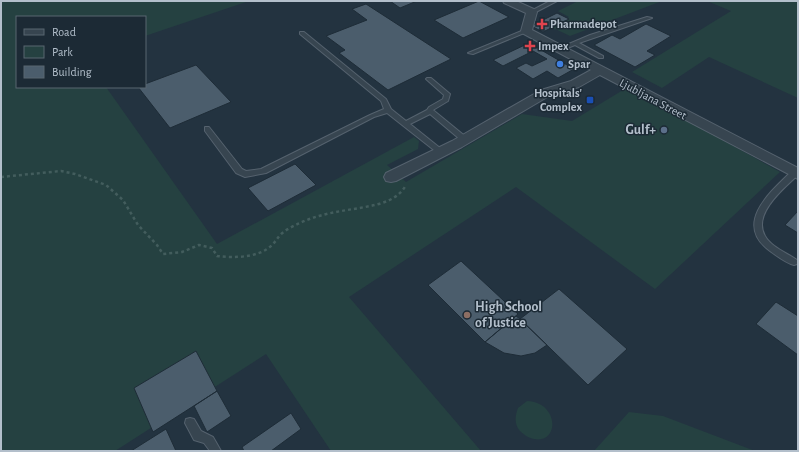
<svg xmlns="http://www.w3.org/2000/svg" width="799" height="452" viewBox="0 0 799 452" font-family="'Alegreya Sans',sans-serif">
<style>
.green{fill:#254141}
.building{fill:#4b5d6c;stroke:#1e2c37}
.lines{fill:none;stroke-linecap:round;stroke-linejoin:round}
.service-casing{stroke:#55626e;stroke-width:2}
.minor-casing{stroke:#55626e;stroke-width:2}
.path{stroke:#435d5d;stroke-width:2.5;stroke-dasharray:3 3;stroke-linecap:butt}
.service{fill:#374550;fill-rule:evenodd}
.minor{fill:#374550;fill-rule:evenodd}
.health-dot{fill:#e0444e;stroke:#1c2a35;stroke-width:1.5}
.shop-dot{fill:#3f7fe0;stroke:#1c2a35;stroke-width:1.5}
.transit-dot{fill:#1a4fb4;stroke:#1c2a35;stroke-width:1.5}
.service-dot{fill:#5c6f8a;stroke:#1c2a35;stroke-width:1.5}
.education-dot{fill:#8d6e63;stroke:#1c2a35;stroke-width:1.5}
.labels{text-anchor:middle;dominant-baseline:central;stroke-width:3;stroke-linejoin:round;paint-order:stroke}
.far-poi-label{font-size:12px;font-weight:bold;fill:#b3bfcb;stroke:#1c2a35;text-anchor:start}
.far-street-label{font-size:12px;fill:#b3bfcb;stroke:#1c2a35}
.poi-label{font-size:14px;font-weight:bold;fill:#b3bfcb;stroke:#1c2a35;text-anchor:end}
</style>
<rect width="100%" height="100%" fill="#233340"/>
<path class="green" d="M1 1H249L145 36V17H17V87H106L217 244 414 137 419 141 418 149 387 165 406 182 522 114 572 121 628 87 780 172 655 289 516 187 349 297 481 451H331L266 354 115 451H1Z
M578 1H662L570 36 549 26 569 17 558 11Z
M707 1H798V98L709 57 662 88 632 72 731 11Z
M527 401C559 402 560 444 534 439 529 438 524 435 520 431 514 424 515 416 518 408Z
M629 412 663 416 755 451H594Z"/>
<path class="building" d="M390 1H417L400 8Z
M479 1 509 17 463 38 434 20Z
M366 4 451 59 388 90 339 53 345 50 326 36 367 20 352 9Z
M557 13 569 19 543 32 531 26Z
M646 24 671 36 647 51 655 55 635 67 594 45 612 35 620 39Z
M529 43 574 69 558 78 547 71 533 79 516 68 526 63 532 66 547 59 533 51 503 66 493 60Z
M196 65 231 102 170 128 138 87H145V84Z
M295 164 316 185 268 211 248 188Z
M798 211V233L785 225Z
M461 261 518 314 485 342 428 285Z
M559 289 627 349 588 385 520 319Z
M776 302 798 316V355L756 324Z
M516 316 520 319 547 345 535 353 521 356 504 353 485 342Z
M196 351 217 391 153 432 134 388Z
M217 391 231 416 207 432 194 406Z
M291 413 301 429 271 451H244L242 447Z
M166 429 176 451H131Z"/>
<g class="lines">
<g class="service-casing">
<path id="service" d="M550 1H557L534 13 529 12Z
M647 17 652 18 579 43 603 56V58H599L575 45 560 51 557 49 590 35Z
M524 30 529 31 473 54 468 53Z
M300 32H304L386 99 391 109 406 121 427 110 429 107 443 99 444 95 426 79 427 78H431L450 94 448 101 433 110 466 137 467 139 466 141H462L430 114 410 124 445 152 443 154H439L387 113 374 117 266 173 245 177 236 173 205 131V127H209L242 169 246 171 261 169 370 115 384 109 381 101 300 34Z
M795 170 798 171V175C784 188 752 214 765 236 771 247 787 253 797 260L798 262 797 264 794 265C786 263 777 256 770 251 733 224 770 192 792 171Z
M190 418 194 419 201 431 213 437 221 451H210L204 443 194 440 185 423 186 419Z"/>
</g>
<g class="minor-casing">
<path id="minor" d="M503 1H516L536 10 537 12 532 30 798 168V179L600 75 579 87 549 96 462 147 396 181 391 182 386 181 384 177 386 173 452 141 541 90 571 81 591 70 522 33 521 31 526 13 504 3Z"/>
</g>
<path class="path" d="M1 177 61 171 75 174 106 185 123 200 138 225 157 245 163 254 182 252 199 245 212 248 217 256C234 258 259 258 272 245 275 242 277 239 280 235 285 230 293 226 300 223 321 213 343 211 365 207 381 204 398 200 406 185"/>
<use href="#service" class="service"/>
<use href="#minor" class="minor"/>
</g>
<g class="health-dot">
<path d="M540 18h4v4h4v4h-4v4h-4v-4h-4v-4h4z"/>
<path d="M528 40h4v4h4v4h-4v4h-4v-4h-4v-4h4z"/>
</g>
<circle class="shop-dot" cx="560" cy="64" r="4"/>
<rect class="transit-dot" x="586" y="96" width="8" height="8" rx="2"/>
<circle class="service-dot" cx="664" cy="130" r="4"/>
<circle class="education-dot" cx="467" cy="315" r="4"/>
<g class="labels">
<g class="far-poi-label">
<text x="550" y="24">Pharmadepot</text>
<text x="538" y="46">Impex</text>
<text x="568" y="64">Spar</text>
<text x="582" y="93" text-anchor="end">Hospitals'<tspan x="582" dy="14">Complex</tspan></text>
</g>
<g class="far-street-label">
<text transform="translate(653 99) rotate(28)">Ljubljana Street</text>
</g>
<g class="poi-label">
<text x="656" y="130">Gulf+</text>
<text x="475" y="307" text-anchor="start">High School<tspan x="475" dy="16">of Justice</tspan></text>
</g>
</g>
<rect width="799" height="452" fill="none" stroke="#b3bfcb" stroke-width="4"/>
<rect x="16" y="16" width="130" height="72" fill="#1c2a35" stroke="#586671"/>
<rect x="24" y="29" width="20" height="6" fill="#374550" stroke="#586671"/>
<text x="52" y="36" font-size="12" fill="#b3bfcb">Road</text>
<rect x="24" y="46" width="20" height="12" fill="#254141" stroke="#586671"/>
<text x="52" y="56" font-size="12" fill="#b3bfcb">Park</text>
<rect x="24" y="66" width="20" height="12" fill="#4b5d6c" stroke="#586671"/>
<text x="52" y="76" font-size="12" fill="#b3bfcb">Building</text>
</svg>
